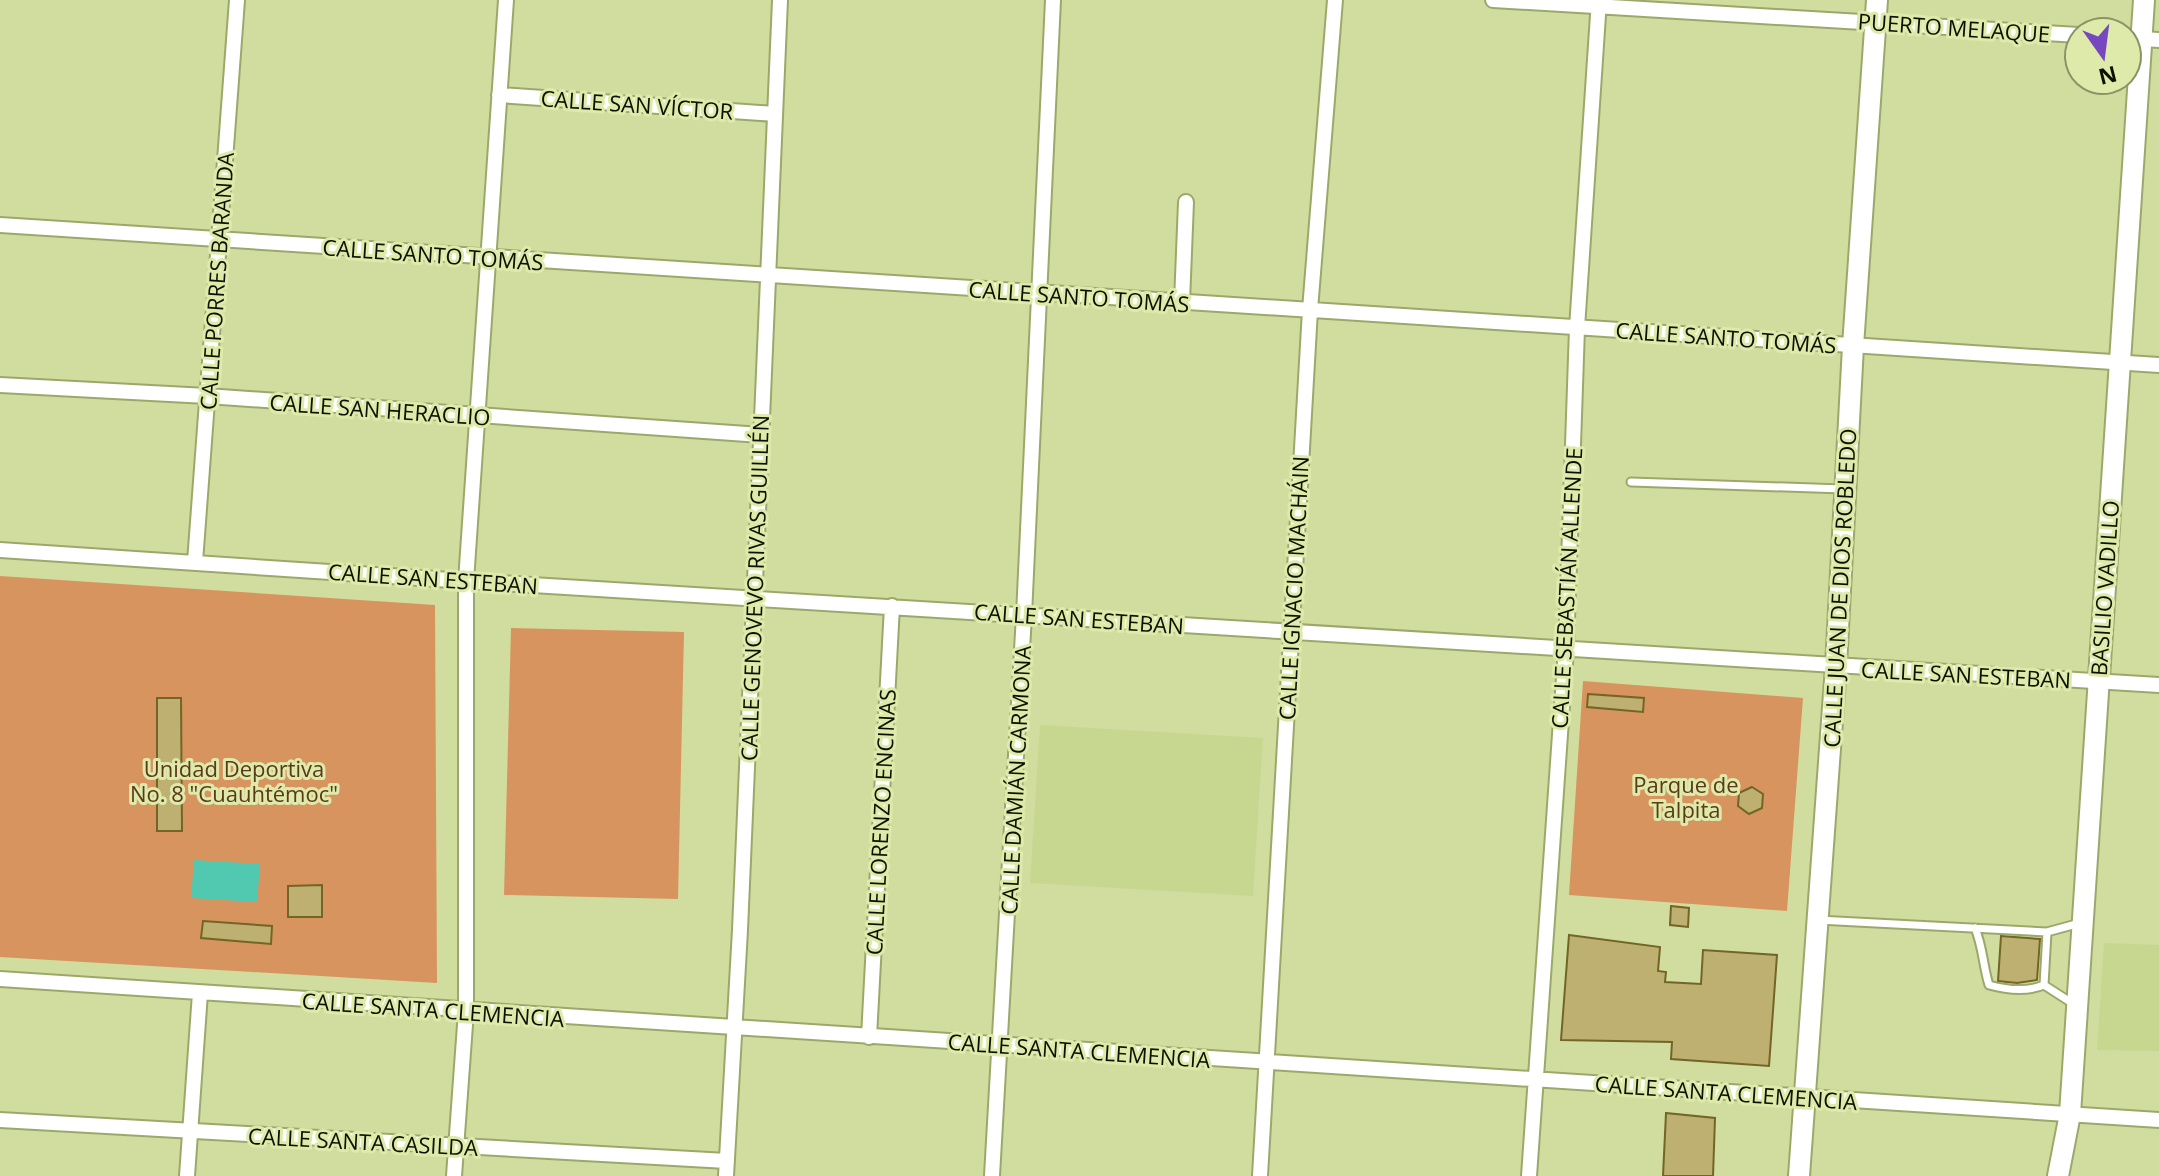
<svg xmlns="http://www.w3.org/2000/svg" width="2159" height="1176" viewBox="0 0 2159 1176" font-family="'Open Sans',sans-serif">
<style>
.built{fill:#c8d78f}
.green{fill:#d8945e}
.water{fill:#51c9b1}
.building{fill:#bdb070;stroke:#726526;stroke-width:2}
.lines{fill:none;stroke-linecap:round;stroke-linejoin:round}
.lane-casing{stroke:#9ca86b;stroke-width:11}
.street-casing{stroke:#9ca86b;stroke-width:18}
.secondary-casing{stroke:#9ca86b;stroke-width:24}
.lane{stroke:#fff;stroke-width:7}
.street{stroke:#fff;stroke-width:14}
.secondary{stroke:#fff;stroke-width:20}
.labels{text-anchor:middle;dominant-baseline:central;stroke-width:6;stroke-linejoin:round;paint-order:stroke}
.street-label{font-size:22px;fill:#0d1000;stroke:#ddeaaa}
.park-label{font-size:22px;fill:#5d381a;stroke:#ddeaaa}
</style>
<rect width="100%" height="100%" fill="#d0dd9e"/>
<path class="built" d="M1040 725 1263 738 1253 896 1030 883Z
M2104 943 2159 945V1051L2097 1050Z"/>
<path class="green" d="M0 576 435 605 437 983 0 957Z
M511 628 684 632 678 899 504 895Z
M1583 681 1803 698 1787 911 1569 895Z"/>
<path class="water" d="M194 860 260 864 257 902 191 898Z"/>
<path class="building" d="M1588 694 1644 698 1643 712 1587 707Z
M157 698H181L182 831H157Z
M1752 787 1763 794 1762 808 1749 814 1738 806 1739 793Z
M322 885V917H288V886Z
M1671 906 1689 908 1688 927 1670 925Z
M203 921 272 926 271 944 201 938Z
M1569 935 1660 947 1658 971 1666 972 1665 982 1701 984 1703 950 1777 955 1769 1066 1671 1059 1672 1042 1561 1040Z
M2001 936 2040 939 2037 980 2017 983 1998 981Z
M1666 1113 1715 1118 1713 1176H1663Z"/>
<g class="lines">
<g class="lane-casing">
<path id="lane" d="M1631 482 1843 489
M1818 920 2047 932 2080 923
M1975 928C1983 947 1983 966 1989 985 2007 990 2027 992 2044 985
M2044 985 2047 932
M2044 985 2075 1005"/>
</g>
<g class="street-casing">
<path id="street" d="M1493 0 2079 35
M2127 38 2159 40
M499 95 775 114
M0 225 2159 365
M1182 302 1186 202
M0 385 207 396 761 435
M0 550 466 581 2159 685
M195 562 237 0
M0 979 2159 1120
M869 1037 892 606
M0 1120 727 1161
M187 1176 200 993
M454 1176 466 1011V581L506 0
M726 1176 740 930 780 0
M992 1176 1024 615 1053 0
M1260 1176 1310 310 1335 0
M1529 1176 1566 649 1577 328 1599 0"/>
</g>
<g class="secondary-casing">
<path id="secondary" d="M1799 1176 1836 666 1853 346 1877 0
M2058 1176 2070 1114 2144 0"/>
</g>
<use href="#lane" class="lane"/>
<use href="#street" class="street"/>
<use href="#secondary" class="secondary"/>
</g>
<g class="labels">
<g class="street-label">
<text transform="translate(1954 27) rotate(4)">PUERTO MELAQUE</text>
<text transform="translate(637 104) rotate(4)">CALLE SAN VÍCTOR</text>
<text transform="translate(433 254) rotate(4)">CALLE SANTO TOMÁS</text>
<text transform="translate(216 281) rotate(-86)">CALLE PORRES BARANDA</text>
<text transform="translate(1079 296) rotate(4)">CALLE SANTO TOMÁS</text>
<text transform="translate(1726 337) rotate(4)">CALLE SANTO TOMÁS</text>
<text transform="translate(380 409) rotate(4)">CALLE SAN HERACLIO</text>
<text transform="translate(433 578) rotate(4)">CALLE SAN ESTEBAN</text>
<text transform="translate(754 588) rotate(-88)">CALLE GENOVEVO RIVAS GUILLÉN</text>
<text transform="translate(1293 588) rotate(-87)">CALLE IGNACIO MACHÁIN</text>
<text transform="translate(1566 588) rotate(-87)">CALLE SEBASTIÁN ALLENDE</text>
<text transform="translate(1839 588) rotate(-87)">CALLE JUAN DE DIOS ROBLEDO</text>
<text transform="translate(2104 588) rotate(-86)">BASILIO VADILLO</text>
<text transform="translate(1079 618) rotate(4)">CALLE SAN ESTEBAN</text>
<text transform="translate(1966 674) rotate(3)">CALLE SAN ESTEBAN</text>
<text transform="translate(1015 780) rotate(-87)">CALLE DAMIÁN CARMONA</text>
<text transform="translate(880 822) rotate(-87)">CALLE LORENZO ENCINAS</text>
<text transform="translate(433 1009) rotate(4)">CALLE SANTA CLEMENCIA</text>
<text transform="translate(1079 1050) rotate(4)">CALLE SANTA CLEMENCIA</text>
<text transform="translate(1726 1092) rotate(4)">CALLE SANTA CLEMENCIA</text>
<text transform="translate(363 1141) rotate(3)">CALLE SANTA CASILDA</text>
</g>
<g class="park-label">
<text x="234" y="768">Unidad Deportiva<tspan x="234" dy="25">No. 8 "Cuauhtémoc"</tspan></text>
<text x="1686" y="784">Parque de<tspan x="1686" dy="25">Talpita</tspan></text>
</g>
</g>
<g transform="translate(2103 56) rotate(166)"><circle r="38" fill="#ddeaaa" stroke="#8a9366" stroke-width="2"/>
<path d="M0-6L14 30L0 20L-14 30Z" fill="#7647bf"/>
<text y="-12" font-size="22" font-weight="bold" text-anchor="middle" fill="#0d1000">N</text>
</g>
</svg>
